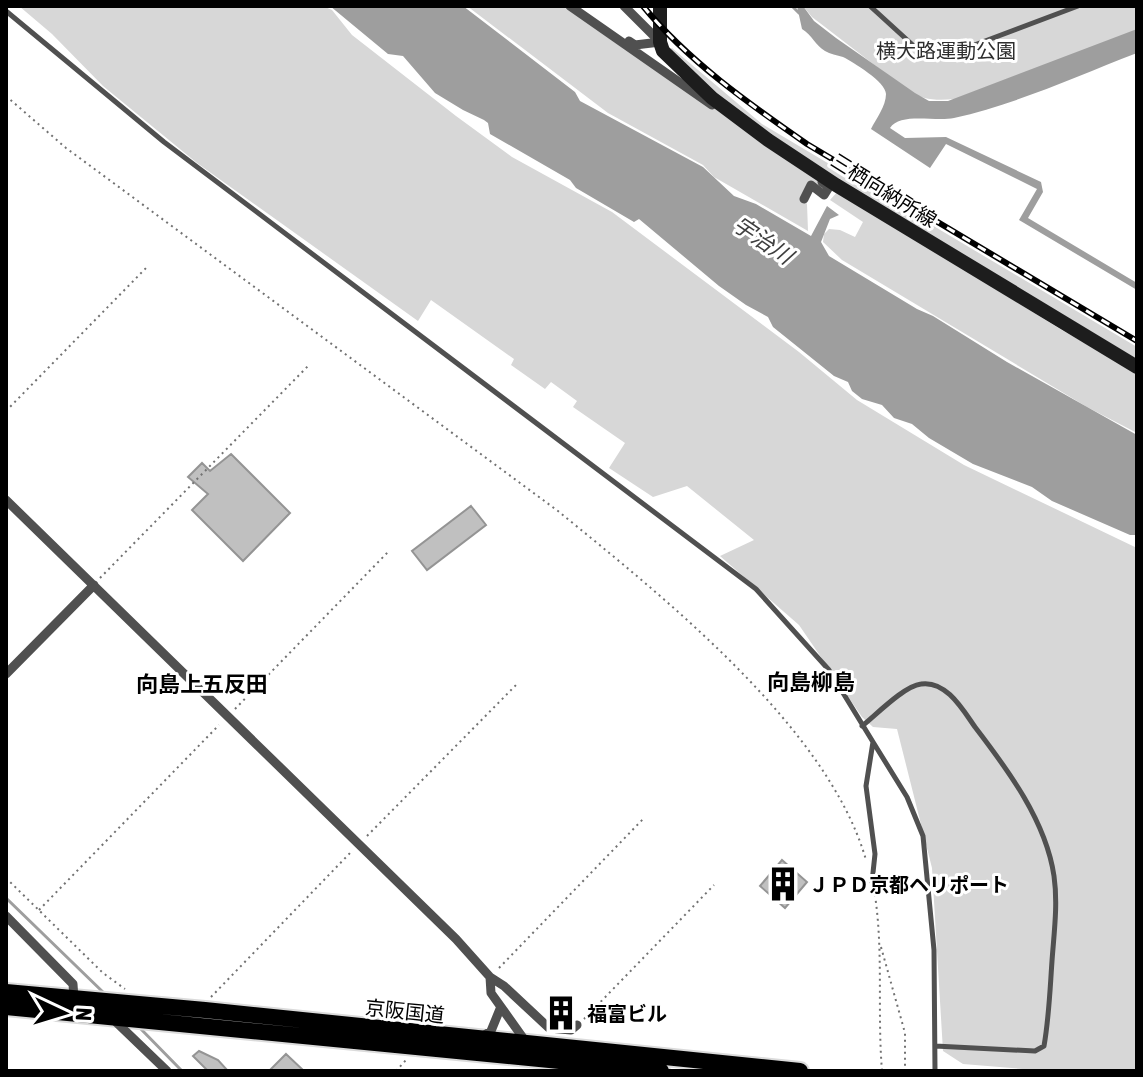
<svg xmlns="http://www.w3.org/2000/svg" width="1143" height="1077" viewBox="0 0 1143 1077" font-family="'Asap Condensed','Noto Sans JP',sans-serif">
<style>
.green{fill:#d7d7d7}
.water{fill:#9e9e9e}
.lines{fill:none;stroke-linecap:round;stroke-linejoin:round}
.stream{stroke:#9e9e9e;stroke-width:3}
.building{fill:#c0c0c0;stroke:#949494;stroke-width:2}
.trunk-casing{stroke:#dbdbdb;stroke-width:20}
.path{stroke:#727272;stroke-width:2;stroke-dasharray:2 4;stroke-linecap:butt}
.service{stroke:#505050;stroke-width:5}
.minor{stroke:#505050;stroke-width:9}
.secondary{stroke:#1d1d1d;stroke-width:14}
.trunk{stroke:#000;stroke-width:16}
.rail-casing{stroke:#000;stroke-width:6}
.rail{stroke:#fff;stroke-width:3;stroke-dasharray:9;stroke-linecap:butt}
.labels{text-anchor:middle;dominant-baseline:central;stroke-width:6;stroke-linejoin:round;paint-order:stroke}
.park-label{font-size:20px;fill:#2e2e2e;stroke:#fff}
.street-label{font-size:20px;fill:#000;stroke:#fff}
.poi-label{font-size:20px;font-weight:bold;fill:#000;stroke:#fff;text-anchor:start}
.water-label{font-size:22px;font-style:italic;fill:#3f3f3f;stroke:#fff}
.neighbourhood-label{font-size:22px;font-weight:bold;fill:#000;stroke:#fff}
</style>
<rect width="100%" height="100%" fill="#fff"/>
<path class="green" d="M19 6H323L332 10 352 35 456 116 512 157 612 212 799 352 857 400 964 465 1137 548V1071H1047L963 1064 943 1051 932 868 897 729 873 727 862 717 799 625 720 556 754 540 687 486 653 497 609 468 625 443 573 407 577 401 551 382 545 389 511 365 514 359 431 300 418 321 197 163 103 86 52 34Z
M467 6H570L829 187 824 195 811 186 804 199 807 204 808 231 714 177 703 165 608 113Z
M803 6H1137V30L955 99C936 101 923 100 907 90L812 17Z
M672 48 762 124 1137 347V359L823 171 747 121 669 50Z
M838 191 1060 329 1137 373V433L1087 407 842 260 823 242 824 234 829 229 840 230 855 237 863 222 830 200Z"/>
<path class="water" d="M330 6H463L575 92 580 101 703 167 734 196 756 204 811 236 827 206 839 215 830 219 821 242 829 256 917 309 933 316 1007 362 1137 435V535H1130L1052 501 1032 487 973 464 929 438 912 424 894 418 882 405 862 399 852 391 848 382 834 376 773 327 768 317 746 305 719 286 639 219 634 222 576 188 570 180 490 134 488 123 484 120 463 110 435 93 403 56 388 54Z
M797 6H803L814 21 836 38 915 93 929 101H948L1137 29V53C1077 76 1017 104 954 118 935 122 900 112 890 128L905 138 946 137 1041 182 1043 192 1028 218 1137 283V290L1019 220 1037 189 946 144 930 168 871 129C876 119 886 106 886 94 886 82 853 62 843 57 837 55 830 54 825 51 816 46 812 35 802 29Z"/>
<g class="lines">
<path class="stream" d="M792 6 799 13
M6 898 106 995
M137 1025 182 1071"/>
</g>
<path class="building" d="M231 454 290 513 243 561 192 510 208 494 188 477 202 463 210 471Z
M471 506 486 525 427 570 412 551Z
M782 860 807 882 785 908 760 886Z
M561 1002 570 1011 560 1022 556 1021 551 1016 552 1012Z
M199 1051 218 1060 228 1071H208L193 1056Z
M286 1054 304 1071H269Z"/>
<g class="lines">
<g class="trunk-casing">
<path id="trunk" d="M6 992 205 1010 800 1071
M6 1007 661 1071"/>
</g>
<path class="path" d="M6 96 66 148 558 511C662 596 828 727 866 860
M6 411 146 268
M100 578 309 365
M235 709 388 552
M367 836 518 683
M6 878 103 973 125 989
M874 889C884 949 877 1010 882 1071
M39 910 219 725
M881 947 905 1033V1071
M499 968 645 817
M211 997 351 852
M584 1019 714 885
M396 1071 406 1060"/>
<path class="service" d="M870 6 916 48 940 58 1078 6
M6 11 164 142 756 589 829 670 873 742 866 786 875 854 872 882
M862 726C876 715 904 686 921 684 946 680 963 710 975 727 1008 770 1046 821 1054 876 1058 904 1054 933 1052 961 1050 989 1049 1018 1044 1046L1035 1051 935 1046
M873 742 907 797 923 836 934 950 935 1071"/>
<path class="minor" d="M570 6 712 105
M624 6 660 42
M629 41 635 45 660 42
M804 199 811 185 824 195 829 187 822 182
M6 500 456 939 490 977 504 986 549 1028 571 1030 577 1025
M6 674 94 585
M6 916 73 984 74 999
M490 977 491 993 526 1042
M115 1021 167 1071
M481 1037 491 1031 500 1009"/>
<path class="secondary" d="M660 6V42L663 51 712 98 768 140 836 185 1137 367"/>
<use href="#trunk" class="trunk"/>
<g class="rail-casing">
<path id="rail" d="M643 6C688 61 748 103 807 144L1137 341"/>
</g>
<use href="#rail" class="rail"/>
</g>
<defs>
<g id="building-bare" transform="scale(2.76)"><path d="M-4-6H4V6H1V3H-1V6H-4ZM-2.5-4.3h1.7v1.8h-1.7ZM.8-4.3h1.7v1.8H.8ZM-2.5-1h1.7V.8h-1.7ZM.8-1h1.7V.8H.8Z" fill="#000" stroke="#fff" stroke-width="2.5" paint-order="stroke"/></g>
</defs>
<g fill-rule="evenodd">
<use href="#building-bare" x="783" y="884"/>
<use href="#building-bare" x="561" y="1013"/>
</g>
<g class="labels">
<g class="park-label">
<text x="946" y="50">横大路運動公園</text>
</g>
<g class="street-label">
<text transform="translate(884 190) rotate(32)">三栖向納所線</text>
<text transform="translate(405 1011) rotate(6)">京阪国道</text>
</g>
<g class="poi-label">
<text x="809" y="884">ＪＰＤ京都ヘリポート</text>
<text x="587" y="1013">福富ビル</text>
</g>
<g class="water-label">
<text transform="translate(763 240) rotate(34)">宇治川</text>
</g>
<g class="neighbourhood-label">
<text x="811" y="682">向島柳島</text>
<text x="202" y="684">向島上五反田</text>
</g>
</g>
<rect width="1143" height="1077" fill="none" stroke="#000000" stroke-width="16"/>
<g transform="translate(64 1013) rotate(94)" stroke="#ffffff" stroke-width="6" paint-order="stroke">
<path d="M0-6L14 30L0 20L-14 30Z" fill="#000000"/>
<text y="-12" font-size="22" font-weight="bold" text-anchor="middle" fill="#000000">N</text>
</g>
</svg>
